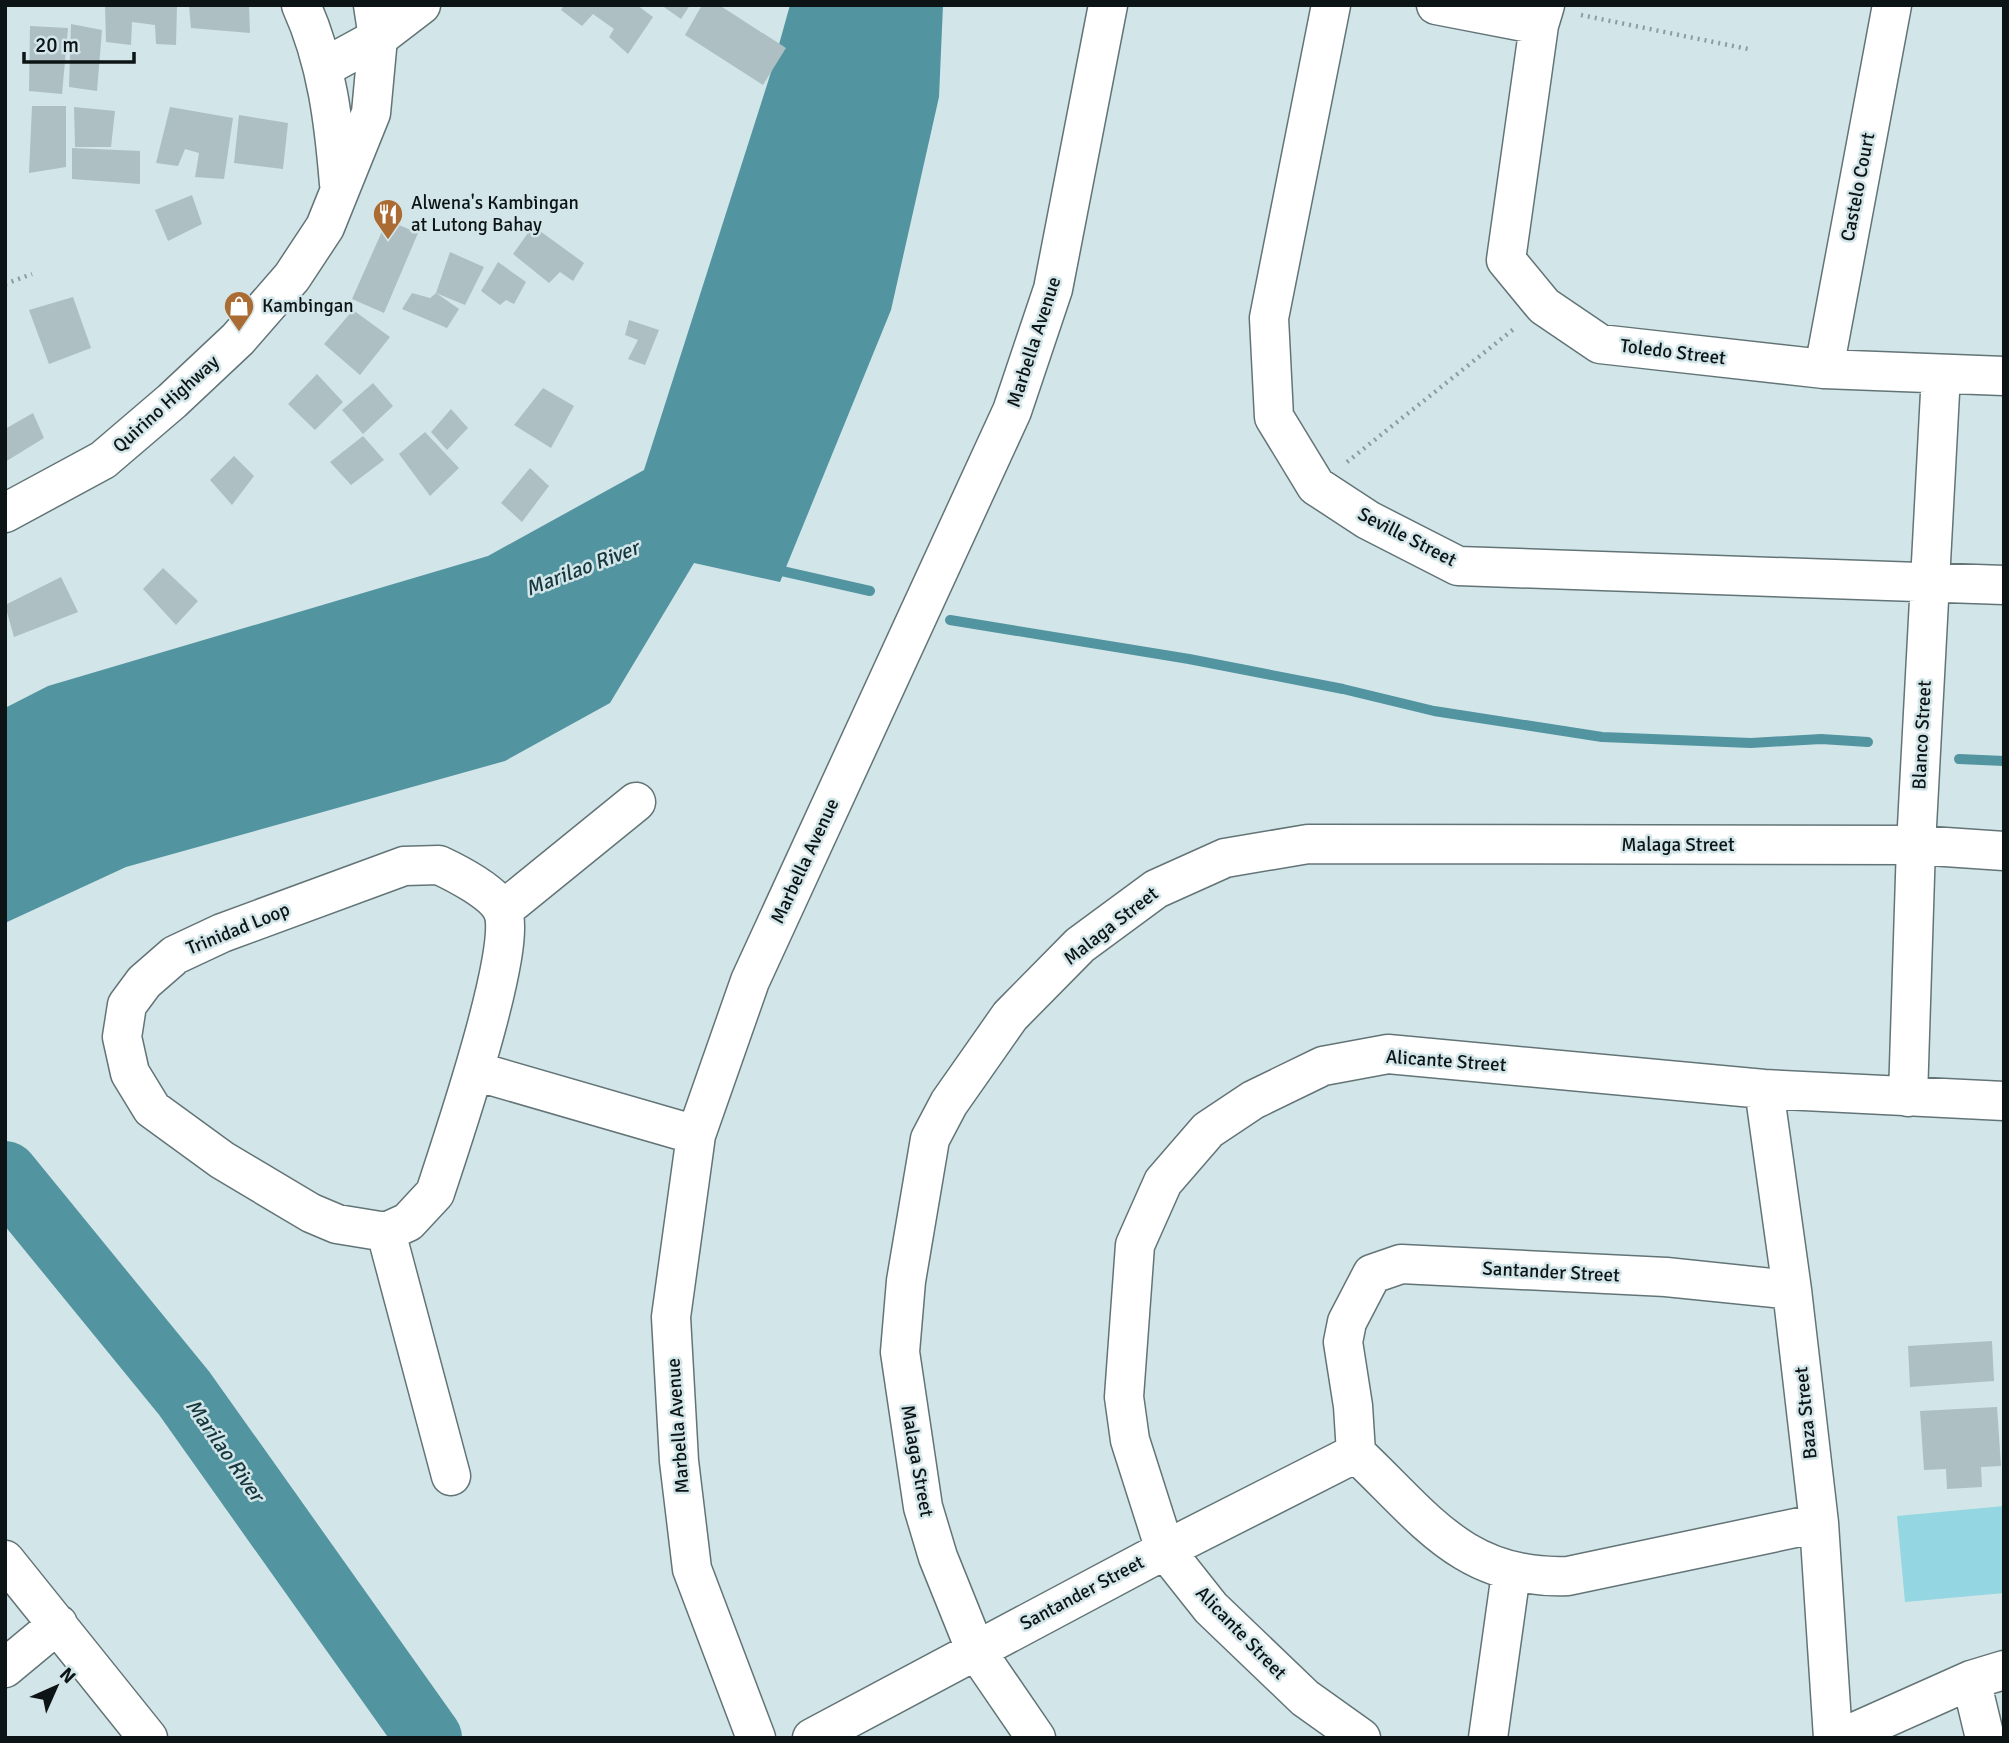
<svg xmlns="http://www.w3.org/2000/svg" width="2009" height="1743" viewBox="0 0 2009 1743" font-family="Signika,sans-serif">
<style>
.green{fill:#94d6e2}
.water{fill:#5294a0}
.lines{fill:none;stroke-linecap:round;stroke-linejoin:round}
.stream{stroke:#5294a0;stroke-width:10}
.river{stroke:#5294a0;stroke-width:66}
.building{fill:#adbfc2}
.minor-casing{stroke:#637477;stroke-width:41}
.major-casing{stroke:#637477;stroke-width:41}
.path{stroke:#8d9c9e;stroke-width:4.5;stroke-dasharray:2 5;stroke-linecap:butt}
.minor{stroke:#fff;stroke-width:38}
.major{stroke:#fff;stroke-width:38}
.labels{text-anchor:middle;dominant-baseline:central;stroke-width:5;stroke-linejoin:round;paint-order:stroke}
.street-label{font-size:19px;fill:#0d1415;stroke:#d2e5e8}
.poi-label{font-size:19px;fill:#0d1415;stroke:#d2e5e8;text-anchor:start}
.water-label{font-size:21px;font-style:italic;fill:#15363c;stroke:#d2e5e8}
</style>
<rect width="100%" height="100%" fill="#d2e5e8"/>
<path class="green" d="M2004 1506V1593L1905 1602 1897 1516Z"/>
<path class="water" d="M790 5H943L939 97 891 310 780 582 694 563 610 703 505 761 126 867 5 923V708L48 686 488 556 644 470 773 66Z"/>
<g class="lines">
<path class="stream" d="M773 569 870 591
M950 620 1189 659 1343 689 1434 711 1602 737 1751 743 1821 739 1868 742
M1959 759 2004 761"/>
<path class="river" d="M5 1174 184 1393 429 1738"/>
</g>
<path class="building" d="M105 5H177L176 45 156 44 155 25 132 22 131 45 106 42Z
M189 5H249L250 33 191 28Z
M564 5H637L653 17 628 54 609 37 614 29 593 14 582 26 561 10Z
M661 5H690L681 19Z
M702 5H719L786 48 763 85 685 35Z
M71 24 102 30 97 91 69 87Z
M30 26 68 28 62 94 29 91Z
M32 106H66V167L29 173Z
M74 107 115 111 111 147H75Z
M170 107 233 118 224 179 195 177 199 153 185 149 178 166 156 163Z
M239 115 288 123 283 169 234 163Z
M72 148 140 151V184L72 179Z
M192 195 202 224 168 241 155 210Z
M387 220 418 233 384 313 352 299Z
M533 226 584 263 573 281 560 272 549 283 513 254Z
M450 252 484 267 465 305 436 293Z
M498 262 526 282 514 304 506 300 500 305 481 291Z
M412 293 430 298 436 293 459 309 447 328 402 309Z
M73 297 91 348 49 364 29 310Z
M353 310 390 337 360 375 324 344Z
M629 320 659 330 645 365 628 359 638 340 625 335Z
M317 374 343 402 315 430 288 404Z
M373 383 393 406 363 434 342 410Z
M543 388 574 406 551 448 514 425Z
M451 409 468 428 447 450 431 432Z
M33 413 44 438 5 462V429Z
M425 432 459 468 430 496 399 454Z
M363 436 384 460 351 485 330 462Z
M234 456 254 476 232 505 210 480Z
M530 468 549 486 522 522 501 503Z
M163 568 198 601 176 625 143 589Z
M61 577 78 612 14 637 5 605Z
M1992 1341 1994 1381 1910 1387 1908 1346Z
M1997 1407 2001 1466 1981 1467 1982 1487 1947 1489 1946 1469 1924 1470 1920 1411Z"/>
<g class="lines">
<g class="minor-casing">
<path id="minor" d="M1331 5 1269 318 1274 417 1316 486 1368 520 1458 566 2004 585
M1436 5 1539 25
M1545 5 1539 25 1506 260 1544 306 1600 344 1824 369 2004 376
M323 68 378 38 421 5
M1824 369 1892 5
M439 865C456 873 496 893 503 912 518 948 450 1147 435 1193L408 1222 386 1232 337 1224 311 1213 222 1160 152 1109 130 1073 122 1037 127 1005 144 982 175 955 222 933 404 866Z
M503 910 636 802
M475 1071 696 1135
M1764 1089 1792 1290 1819 1523 1833 1738
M1908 1097 1916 845 1941 374
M386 1232 451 1476
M1792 1290 1666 1277 1401 1264 1372 1274 1347 1322 1343 1342 1353 1406 1356 1453C1425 1518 1464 1580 1568 1576L1819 1523
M5 1560 148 1738
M5 1668 58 1624
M1971 1680 1985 1738
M756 1738 692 1569 679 1461 671 1317 696 1135 750 981 1012 411 1053 289 1108 5
M812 1738 1165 1550 1356 1453
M1036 1738 975 1649 938 1557 923 1507 900 1352 906 1281 930 1139 949 1103 1010 1016 1080 945 1156 889 1225 858 1308 844 1916 845 2004 851
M1361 1738 1305 1698 1211 1608 1165 1550 1130 1440 1124 1397 1135 1245 1163 1182 1208 1130 1253 1100 1323 1066 1388 1054 1764 1089 2004 1101
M1488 1738 1511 1573
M1841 1738 1971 1680 2004 1670"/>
</g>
<g class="major-casing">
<path id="major" d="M301 5C327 62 334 123 339 184
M5 513 103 460 172 401 238 339 292 277 325 227 371 113 378 38 373 5"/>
</g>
<path class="path" d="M1581 15 1748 49
M5 284 32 274
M1347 462 1515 328"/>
<use href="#minor" class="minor"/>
<use href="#major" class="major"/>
</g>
<defs>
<g id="restaurant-pin" transform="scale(1.575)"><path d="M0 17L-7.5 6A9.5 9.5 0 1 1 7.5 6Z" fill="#ab6c33" stroke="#d2e5e8"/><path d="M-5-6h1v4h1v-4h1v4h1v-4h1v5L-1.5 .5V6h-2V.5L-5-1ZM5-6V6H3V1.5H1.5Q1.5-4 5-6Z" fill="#fff"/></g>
<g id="shop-pin" transform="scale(1.575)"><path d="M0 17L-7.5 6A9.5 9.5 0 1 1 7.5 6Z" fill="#ab6c33" stroke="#d2e5e8"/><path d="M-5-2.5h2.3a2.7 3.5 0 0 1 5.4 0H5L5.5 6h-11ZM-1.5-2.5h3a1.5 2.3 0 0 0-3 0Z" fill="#fff"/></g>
</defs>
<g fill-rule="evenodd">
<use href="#restaurant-pin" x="388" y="214"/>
<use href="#shop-pin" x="239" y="306"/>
</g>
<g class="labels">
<g class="street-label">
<text transform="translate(1858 187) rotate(-79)">Castelo Court</text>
<text transform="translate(1034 342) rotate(-72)">Marbella Avenue</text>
<text transform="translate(1673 352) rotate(7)">Toledo Street</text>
<text transform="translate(166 404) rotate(-42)">Quirino Highway</text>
<text transform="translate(1407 537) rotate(27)">Seville Street</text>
<text transform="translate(1922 735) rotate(-87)">Blanco Street</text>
<text x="1678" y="845">Malaga Street</text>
<text transform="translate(805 861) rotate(-65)">Marbella Avenue</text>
<text transform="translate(1111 926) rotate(-38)">Malaga Street</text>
<text transform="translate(238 929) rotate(-22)">Trinidad Loop</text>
<text transform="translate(1446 1061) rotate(4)">Alicante Street</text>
<text transform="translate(1551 1272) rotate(3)">Santander Street</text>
<text transform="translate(1806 1413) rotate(-96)">Baza Street</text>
<text transform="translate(678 1426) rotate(-94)">Marbella Avenue</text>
<text transform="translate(917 1461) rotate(80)">Malaga Street</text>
<text transform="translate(1082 1593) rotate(-28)">Santander Street</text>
<text transform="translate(1241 1633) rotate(46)">Alicante Street</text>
</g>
<g class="poi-label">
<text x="411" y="203">Alwena's Kambingan<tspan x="411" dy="22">at Lutong Bahay</tspan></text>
<text x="262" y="306">Kambingan</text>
</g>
<g class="water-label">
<text transform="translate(582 568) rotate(-21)">Marilao River</text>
<text transform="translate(225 1450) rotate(55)">Marilao River</text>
</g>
</g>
<rect width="2009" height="1743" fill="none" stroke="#0d1415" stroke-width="14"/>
<g transform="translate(56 1687) rotate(45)" stroke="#d2e5e8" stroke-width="5" paint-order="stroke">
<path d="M0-5L12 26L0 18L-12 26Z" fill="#0d1415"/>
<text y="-10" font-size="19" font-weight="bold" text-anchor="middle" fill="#0d1415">N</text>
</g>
<path d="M24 52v10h110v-10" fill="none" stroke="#0d1415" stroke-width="3.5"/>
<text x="35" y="52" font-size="21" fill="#0d1415" stroke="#d2e5e8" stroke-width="5" paint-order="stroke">20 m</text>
</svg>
